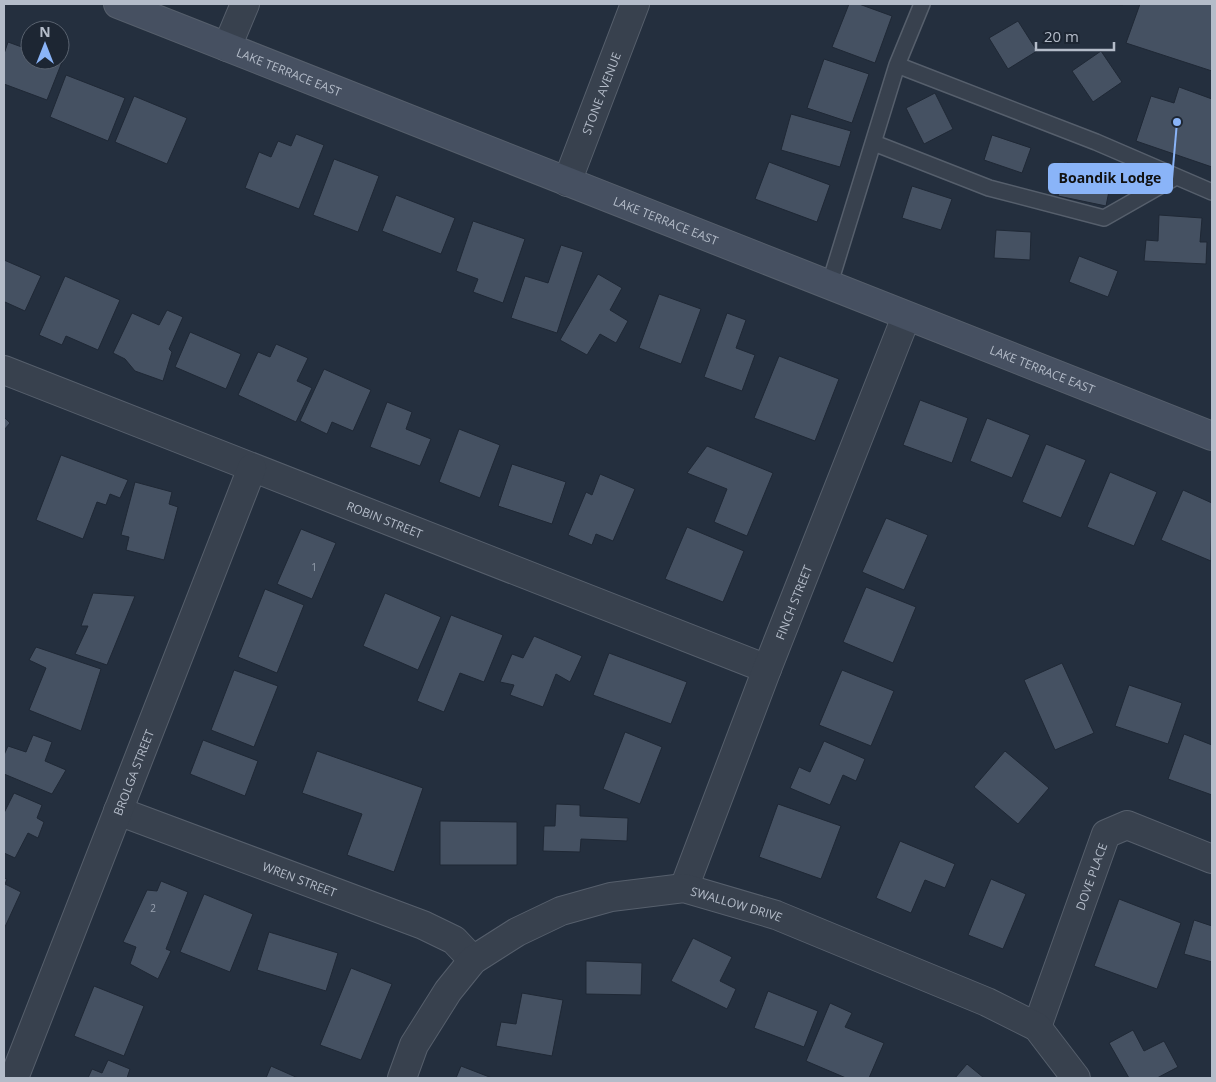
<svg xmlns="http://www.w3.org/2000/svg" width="1216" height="1082" viewBox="0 0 1216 1082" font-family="'Open Sans',sans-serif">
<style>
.building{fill:#455162;stroke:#1f2835}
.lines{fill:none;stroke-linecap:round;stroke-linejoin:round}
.lane-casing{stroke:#565f6c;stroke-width:18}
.street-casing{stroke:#565f6c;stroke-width:30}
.secondary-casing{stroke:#565f6c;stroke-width:30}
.lane{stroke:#38414e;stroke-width:15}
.street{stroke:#38414e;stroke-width:28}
.secondary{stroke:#465061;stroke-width:28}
.labels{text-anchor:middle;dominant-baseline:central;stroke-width:4;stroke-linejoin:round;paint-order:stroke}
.number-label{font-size:10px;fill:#98a1af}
.street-label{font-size:12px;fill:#b4bcc9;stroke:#1d2633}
.leader{fill:none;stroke:#8ab4f8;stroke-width:2}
.callout-dot{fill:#8ab4f8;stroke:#1d2633;stroke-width:2}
.callout{fill:#8ab4f8;stroke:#8ab4f8;stroke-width:2}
.callout-label{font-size:14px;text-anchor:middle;font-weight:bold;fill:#111}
</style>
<rect width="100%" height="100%" fill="#242f3e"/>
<path class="building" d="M849 4H859L892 16 875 63 832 47Z
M1068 4H1123V5Z
M1140 4H1212V71L1126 43Z
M1018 21 1037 51 1008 69 989 38Z
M8 42 30 50V60L62 62 47 100 4 84V54Z
M1101 51 1122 82 1093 102 1072 71Z
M824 59 869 74 852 123 807 108Z
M66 75 125 98 108 141 50 117Z
M1179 87 1212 99V167L1136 141 1151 96 1174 103Z
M935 93 953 129 924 144 906 108Z
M134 96 187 118 167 164 115 142Z
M791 114 851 131 840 167 781 150Z
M296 134 324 145 299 209 245 188 259 152 271 157 278 141 291 146Z
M992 135 1031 148 1022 173 984 160Z
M334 159 379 176 358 232 313 215Z
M769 162 830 185 817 222 755 199Z
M1065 162 1113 171 1106 206 1058 196Z
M912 186 952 199 941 230 902 218Z
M396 195 455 218 441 254 382 231Z
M1159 215 1202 218 1200 242H1207L1206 264 1144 261 1146 240 1158 241Z
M473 221 525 239 503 303 473 292 478 279 456 271Z
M996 230 1031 232 1030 260 994 258Z
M561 245 583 252 557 333 511 318 525 276 548 283Z
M1079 256 1118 271 1108 297 1069 282Z
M4 260 41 276 25 311 5 302 4 306Z
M598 274 622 288 610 310 628 321 616 343 600 334 587 355 560 340Z
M65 276 120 300 98 350 66 336 62 345 39 335Z
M659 294 701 309 681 364 639 348Z
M167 310 183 317 169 349 172 352 163 381 135 371 125 359 113 353 132 313 159 325Z
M727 313 746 320 736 348 755 355 742 391 704 377Z
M190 332 241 354 226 389 175 367Z
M276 344 308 358 297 381 312 388 296 422 238 395 258 352 270 357Z
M779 356 839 379 815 441 754 418Z
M324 369 371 390 353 431 332 422 327 434 300 421Z
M920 400 968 418 952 463 903 445Z
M387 402 412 412 406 429 431 439 420 466 370 447Z
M4 417 10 423 4 430Z
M987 418 1030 435 1012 478 970 461Z
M459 429 500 445 480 498 439 482Z
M1046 444 1086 460 1061 518 1022 502Z
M707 446 773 473 747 536 714 522 727 489 687 473Z
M61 455 128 480 120 498 110 494 106 505 97 502 83 539 36 520Z
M512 464 566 482 552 524 498 506Z
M1110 472 1157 492 1134 546 1087 527Z
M600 474 635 489 613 541 596 534 592 545 568 535 586 492 592 495Z
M135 482 172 492 169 504 178 507 164 560 126 550 129 537 121 535Z
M1183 490 1212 503 1211 561 1161 540Z
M886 518 928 535 904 590 862 572Z
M687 527 744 551 723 602 665 579Z
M301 529 336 543 312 599 277 584Z
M866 587 916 607 893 663 843 642Z
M265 589 304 605 277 673 238 657Z
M93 593 135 596 107 665 75 654 88 626H81Z
M385 593 441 617 418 670 363 646Z
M451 615 503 635 484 682 460 673 444 712 417 701Z
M534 636 582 656 570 682 556 674 543 707 510 695 514 685 500 682 512 654 523 658Z
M36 647 101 669 81 731 29 710 46 668 29 660Z
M609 653 687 682 671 724 593 695Z
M1062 663 1094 733 1055 750 1024 680Z
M234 670 278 686 254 747 211 730Z
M842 670 894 691 871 746 819 725Z
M1129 685 1182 703 1168 744 1115 726Z
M625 732 662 747 640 804 603 789Z
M1184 734 1212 745V795L1168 779Z
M33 735 52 742 45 761 66 770 52 794 4 774V755L8 746 26 752Z
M203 740 258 761 245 796 190 774Z
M824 741 865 759 856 781 843 775 830 805 790 788 799 767 810 772Z
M317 751 423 788 394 872 347 855 362 814 302 793Z
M1005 751 1049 788 1018 824 974 787Z
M14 793 42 805 37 818 44 822 38 838 28 833 15 858 4 853V813Z
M556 804 580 805V816L628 818 627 841 581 839 580 852 543 851 544 826H555Z
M778 804 841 826 821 879 759 857Z
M440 821 517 822V865H440Z
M900 841 955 864 945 888 925 880 911 913 876 898Z
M4 878 7 879 5 884 21 892 4 929Z
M991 879 1026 894 1003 949 968 935Z
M161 881 188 892 166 949 171 951 158 979 130 964 136 947 123 942 147 890 157 891Z
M204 894 253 914 230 972 180 952Z
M1119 899 1181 923 1157 989 1094 966Z
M1194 920 1212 926V962L1184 954Z
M269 932 338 953 326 991 257 970Z
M693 938 732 957 720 981 736 989 727 1009 671 981Z
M586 961 642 963 641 995 586 994Z
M351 968 392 984 361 1060 320 1045Z
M94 986 144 1006 124 1056 74 1036Z
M768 991 818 1011 804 1047 754 1028Z
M522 993 563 1000 552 1056 496 1046 501 1022 516 1024Z
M830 1003 852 1013 845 1027 884 1043 869 1078H846L806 1061Z
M1133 1030 1144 1051 1164 1041 1178 1067 1157 1078H1129L1109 1043Z
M108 1060 130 1069 127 1078H88L92 1069 102 1073Z
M967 1064 984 1078H955Z
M271 1066 298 1078H266Z
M461 1066 492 1078H456Z"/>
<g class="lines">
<g class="lane-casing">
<path id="lane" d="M922 4 897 65 1096 142 1212 192
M874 143 989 188 1104 218 1176 177
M829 286 897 65"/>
</g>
<g class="street-casing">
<g id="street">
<path d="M227 47 245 4"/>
<path id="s1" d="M567 182 635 4"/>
<path id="s2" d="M4 370 767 669"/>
<path id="s3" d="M118 811 423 925 454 940 473 960"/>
<path id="s4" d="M684 888 767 669 906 317"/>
<path id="s5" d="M1037 1027 1106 834 1127 825 1212 859"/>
<path id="s6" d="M14 1078 252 468"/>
<path id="s7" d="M402 1078 414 1045 448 991 473 960 517 932 561 911 611 897 684 888 776 915 987 1002 1037 1027 1076 1078"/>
</g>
</g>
<g class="secondary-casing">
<g id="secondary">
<path id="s8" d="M118 4 1212 436"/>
</g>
</g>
<use href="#lane" class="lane"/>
<use href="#street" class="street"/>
<use href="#secondary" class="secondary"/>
</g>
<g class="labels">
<g class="number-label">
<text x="314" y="567">1</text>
<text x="153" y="908">2</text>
</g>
<g class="street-label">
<text stroke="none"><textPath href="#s8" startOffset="184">LAKE TERRACE EAST</textPath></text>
<text stroke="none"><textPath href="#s1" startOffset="95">STONE AVENUE</textPath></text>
<text stroke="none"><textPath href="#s8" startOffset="589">LAKE TERRACE EAST</textPath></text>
<text stroke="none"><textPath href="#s8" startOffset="994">LAKE TERRACE EAST</textPath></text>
<text stroke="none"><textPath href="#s2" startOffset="409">ROBIN STREET</textPath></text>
<text stroke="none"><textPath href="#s4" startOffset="306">FINCH STREET</textPath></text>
<text stroke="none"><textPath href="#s6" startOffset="328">BROLGA STREET</textPath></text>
<text stroke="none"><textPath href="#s5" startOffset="160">DOVE PLACE</textPath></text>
<text stroke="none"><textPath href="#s3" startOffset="194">WREN STREET</textPath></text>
<text stroke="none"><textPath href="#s7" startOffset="420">SWALLOW DRIVE</textPath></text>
</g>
</g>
<path class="leader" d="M1177 122L1172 179"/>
<circle class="callout-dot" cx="1177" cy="122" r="5"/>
<rect class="callout" x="1049" y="164" width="123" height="29" rx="5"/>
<g class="callout-label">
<text x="1110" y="183">Boandik Lodge</text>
</g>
<rect width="1216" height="1082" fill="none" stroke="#b4bcc9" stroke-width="10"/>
<g transform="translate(45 45)"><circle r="24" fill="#1d2633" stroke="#59626f"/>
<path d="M0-4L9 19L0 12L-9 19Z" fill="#8ab4f8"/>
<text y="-8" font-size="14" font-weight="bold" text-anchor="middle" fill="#b4bcc9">N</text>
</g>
<path d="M1036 42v8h78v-8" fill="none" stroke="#b4bcc9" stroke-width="2.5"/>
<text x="1044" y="42" font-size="15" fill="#b4bcc9" stroke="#1d2633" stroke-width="4" paint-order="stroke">20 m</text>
</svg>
